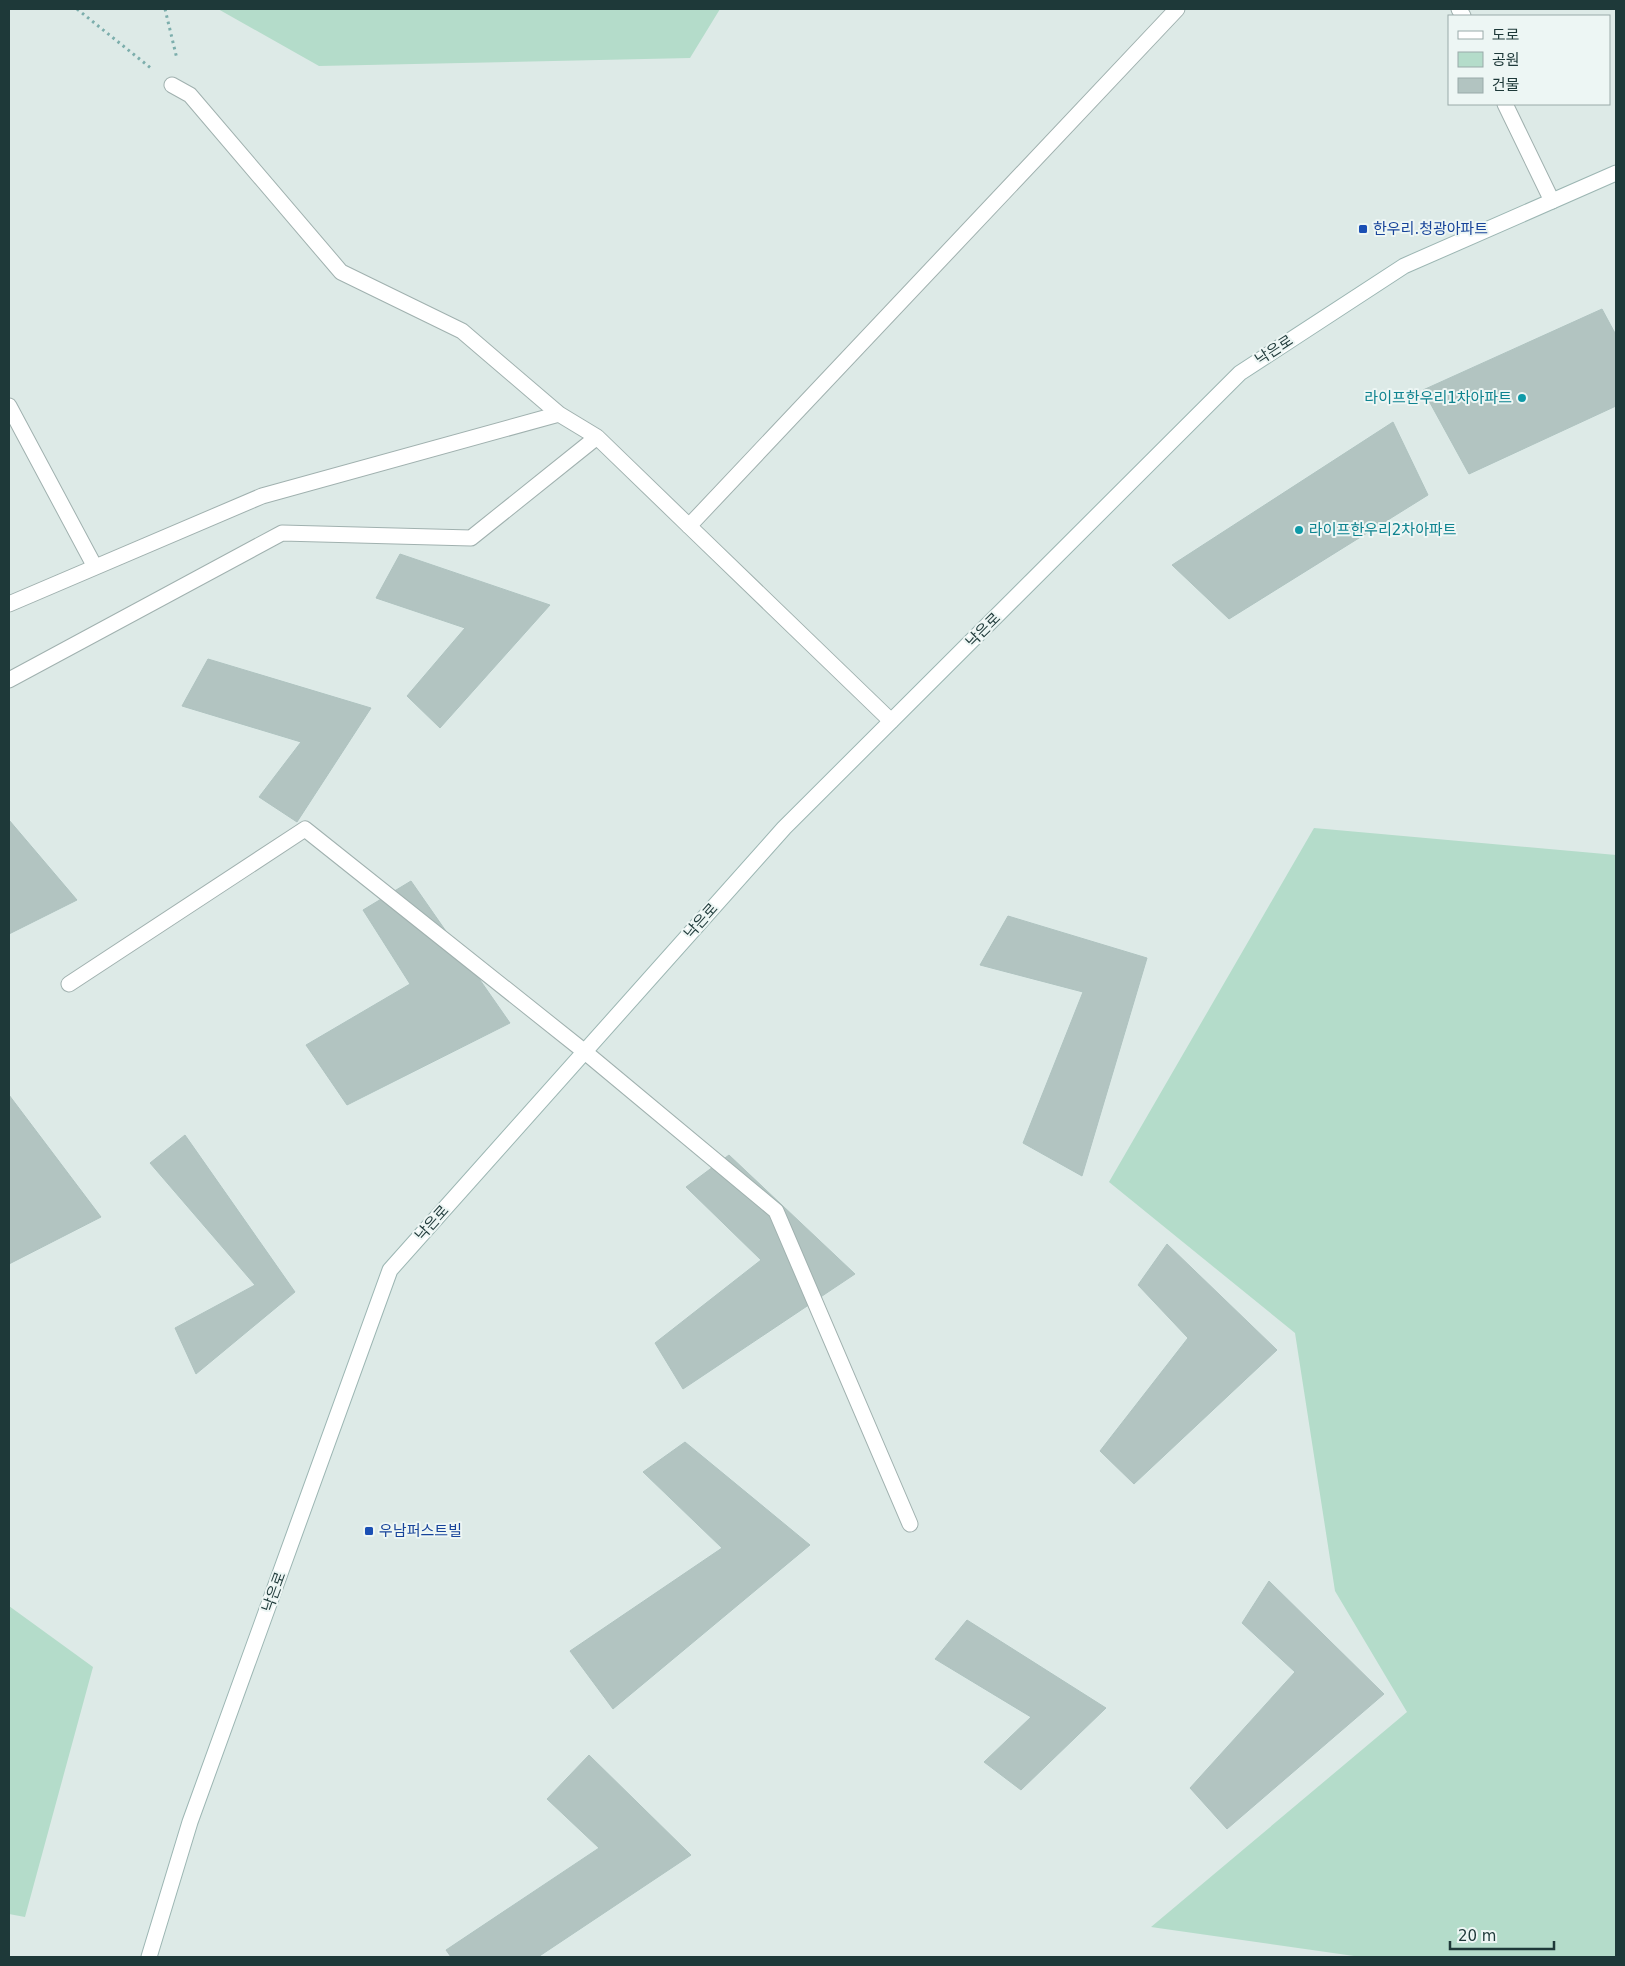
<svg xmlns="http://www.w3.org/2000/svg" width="1625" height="1966" viewBox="0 0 1625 1966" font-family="'DejaVu Sans','Noto Sans KR',sans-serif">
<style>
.green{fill:#b4dcca}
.building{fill:#b2c4c1;stroke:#afc3c0}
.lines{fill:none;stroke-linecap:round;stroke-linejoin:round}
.lane-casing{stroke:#a0b1af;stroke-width:17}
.street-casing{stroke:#a0b1af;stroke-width:17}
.secondary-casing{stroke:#9cb6b3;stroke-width:17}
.path{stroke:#7caeac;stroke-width:3;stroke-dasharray:2.5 4;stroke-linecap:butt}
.lane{stroke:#fff;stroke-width:15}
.street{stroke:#fff;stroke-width:15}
.secondary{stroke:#fff;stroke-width:15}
.transit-dot{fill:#1a4fb4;stroke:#edf6f4;stroke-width:2}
.culture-dot{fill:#0f9aa8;stroke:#edf6f4;stroke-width:2}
.labels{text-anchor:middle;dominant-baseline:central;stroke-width:4;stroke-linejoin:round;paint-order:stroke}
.transit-label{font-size:15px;fill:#164399;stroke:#edf6f4;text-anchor:start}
.street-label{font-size:15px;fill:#1e3939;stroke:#edf6f4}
.culture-label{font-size:15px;fill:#0d838f;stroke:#edf6f4;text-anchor:end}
</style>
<rect width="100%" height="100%" fill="#ddeae7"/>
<path class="green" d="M218 9H720L690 58 319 66Z
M1314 828 1616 855V1957H1361L1151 1927 1407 1712 1335 1591 1295 1333 1109 1182Z
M9 1606 93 1667 25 1917 9 1914Z"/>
<path class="building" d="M1602 309 1616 335V406L1469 474 1423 390Z
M1393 422 1428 495 1229 619 1172 565Z
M400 554 550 605 440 728 407 696 465 628 376 598Z
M208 659 371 708 297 822 259 797 301 742 182 706Z
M9 820 77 900 9 934Z
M411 881 510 1023 347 1105 306 1045 410 984 363 910Z
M1008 916 1147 958 1082 1176 1023 1143 1083 992 980 965Z
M9 1095 101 1217 9 1264Z
M185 1135 295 1292 196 1374 175 1328 255 1285 150 1163Z
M729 1155 855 1274 683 1389 655 1343 761 1260 686 1187Z
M1167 1244 1277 1350 1134 1484 1100 1451 1188 1338 1138 1285Z
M685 1442 810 1545 613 1709 570 1651 722 1548 643 1472Z
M1269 1581 1384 1694 1227 1829 1190 1788 1295 1672 1242 1623Z
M967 1620 1106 1708 1021 1790 984 1762 1031 1717 935 1659Z
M589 1755 691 1855 538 1957H451L446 1950 599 1848 547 1799Z"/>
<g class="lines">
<g class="lane-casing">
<path id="lane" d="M172 85 190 95 341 272 462 331 559 414
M9 406 95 567
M9 604 262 496 559 414 597 437
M9 680 282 533 471 538 597 437 689 526
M69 984 305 829 585 1052 776 1211 910 1524"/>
</g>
<g class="street-casing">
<path id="street" d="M1459 9 1463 16
M1505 104 1552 201
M891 721 689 526 1177 9"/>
</g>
<g class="secondary-casing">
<path id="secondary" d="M149 1957 190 1822 390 1270 784 828 1240 373 1404 266 1616 173"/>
</g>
<path class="path" d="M77 9 152 69
M165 9 177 59"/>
<use href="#lane" class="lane"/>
<use href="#street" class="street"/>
<use href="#secondary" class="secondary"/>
</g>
<g class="transit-dot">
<rect x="1358" y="224" width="10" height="10" rx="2.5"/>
<rect x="364" y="1526" width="10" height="10" rx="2.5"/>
</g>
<g class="culture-dot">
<circle cx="1522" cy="398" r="5"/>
<circle cx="1299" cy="530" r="5"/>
</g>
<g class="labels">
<g class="transit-label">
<text x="1373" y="229">한우리.청광아파트</text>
<text x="379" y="1531">우남퍼스트빌</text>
</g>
<g class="street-label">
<text transform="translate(1274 350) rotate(-33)">낙은로</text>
<text transform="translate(983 630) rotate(-45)">낙은로</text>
<text transform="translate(701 921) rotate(-48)">낙은로</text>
<text transform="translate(432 1223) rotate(-48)">낙은로</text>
<text transform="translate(274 1592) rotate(-70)">낙은로</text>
</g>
<g class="culture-label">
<text x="1512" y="398">라이프한우리1차아파트</text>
<text x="1309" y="530" text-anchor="start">라이프한우리2차아파트</text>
</g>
</g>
<rect width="1625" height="1966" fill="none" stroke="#1e3939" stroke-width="20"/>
<rect x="1448" y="15" width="162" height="90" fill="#edf6f4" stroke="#9aaaa9"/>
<rect x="1458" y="31" width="25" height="8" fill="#ffffff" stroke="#9aaaa9"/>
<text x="1492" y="40" font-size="15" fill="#1e3939">도로</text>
<rect x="1458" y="52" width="25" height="15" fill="#b4dcca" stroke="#9aaaa9"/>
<text x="1492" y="65" font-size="15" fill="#1e3939">공원</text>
<rect x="1458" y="78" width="25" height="15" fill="#b2c4c1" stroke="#9aaaa9"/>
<text x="1492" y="90" font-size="15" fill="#1e3939">건물</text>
<path d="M1450 1941v8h104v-8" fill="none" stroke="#1e3939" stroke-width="2.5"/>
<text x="1458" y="1941" font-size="15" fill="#1e3939" stroke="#edf6f4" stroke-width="4" paint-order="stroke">20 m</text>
</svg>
